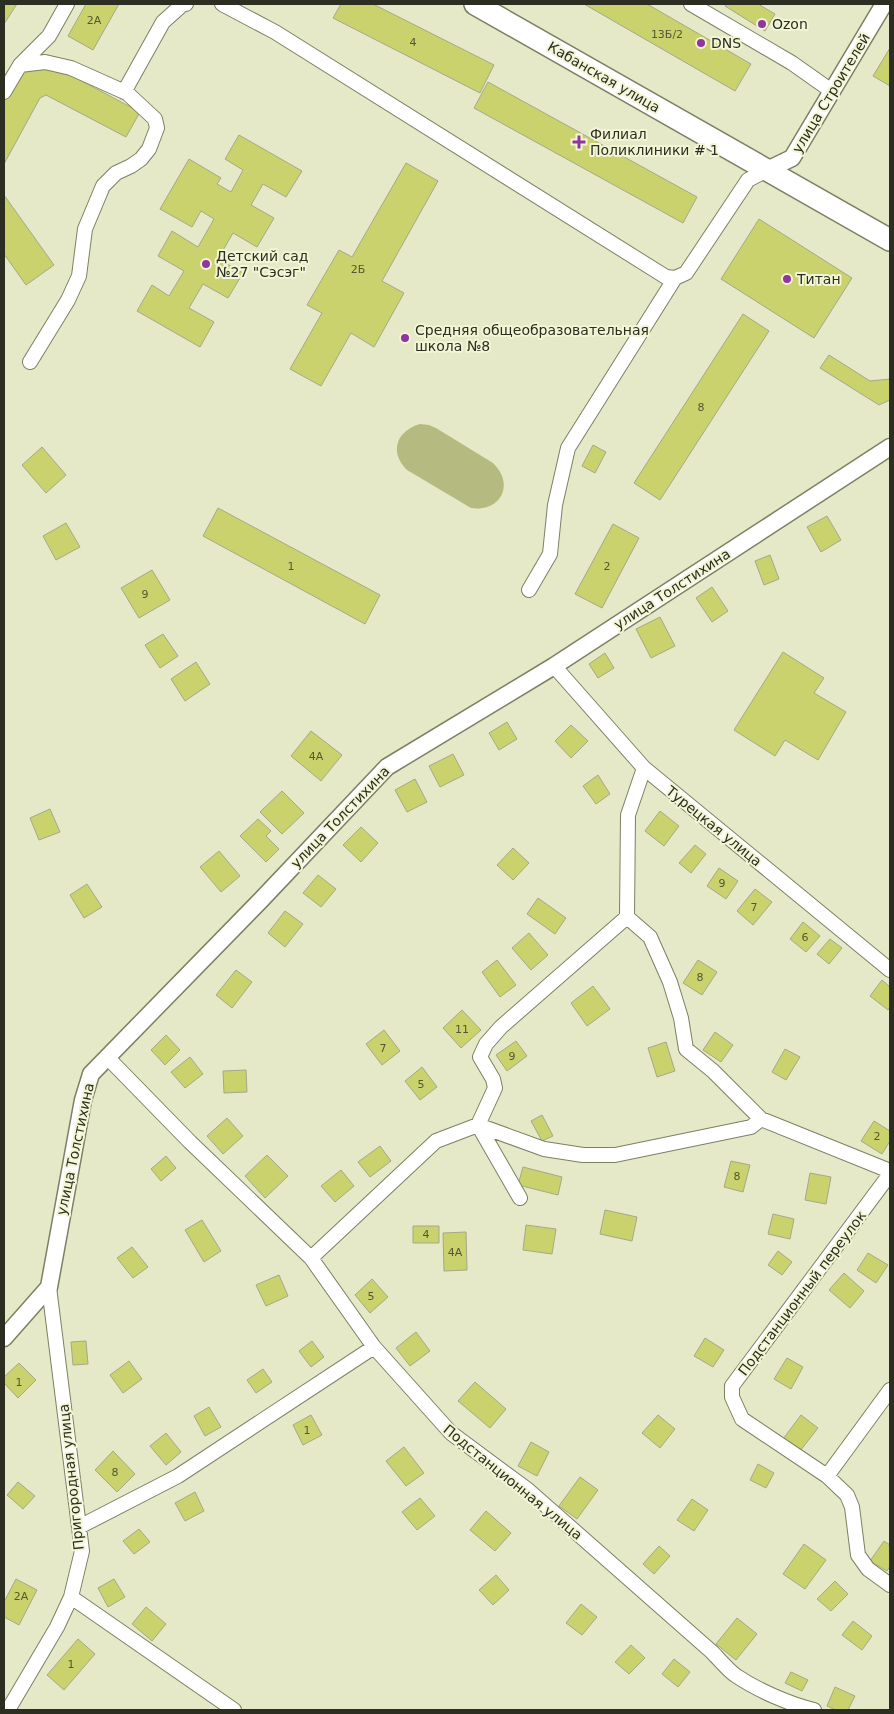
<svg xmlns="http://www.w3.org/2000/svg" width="894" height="1714" viewBox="0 0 894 1714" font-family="'DejaVu Sans',sans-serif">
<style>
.green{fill:#b5bb80}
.building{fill:#cad26d;stroke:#a5a889}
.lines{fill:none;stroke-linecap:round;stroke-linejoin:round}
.minor-casing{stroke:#7d8063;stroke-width:16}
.tertiary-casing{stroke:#7d8063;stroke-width:19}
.primary-casing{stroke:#7d8063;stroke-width:24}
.minor{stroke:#fff;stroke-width:14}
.tertiary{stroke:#fff;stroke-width:16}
.primary{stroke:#fff;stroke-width:21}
.poi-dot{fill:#92349e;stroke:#f2f6d5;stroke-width:2}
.labels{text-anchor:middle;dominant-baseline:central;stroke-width:4;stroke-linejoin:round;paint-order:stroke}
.number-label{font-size:11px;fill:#545735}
.poi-label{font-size:14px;fill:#2d2e22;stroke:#f2f6d5;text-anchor:start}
.street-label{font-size:14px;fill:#2d2e22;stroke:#f2f6d5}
</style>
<rect width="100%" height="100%" fill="#e5e9c8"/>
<path class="green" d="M420 424 429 425 436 428 493 463C515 484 501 512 471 508L407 470C389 452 396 431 420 424Z"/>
<path class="building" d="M4 4H17L4 24Z
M86 4H119L93 50 68 36Z
M341 4H373L494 65 480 93 333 18Z
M584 4H647L751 64 735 91Z
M726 4H758L775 14 765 31 725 6Z
M890 48V86L873 76Z
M32 65 59 69 140 112 126 137 46 95 40 98 4 164V97L12 82Z
M488 82 697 197 683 223 474 108Z
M239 135 302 171 286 197 263 184 251 205 274 218 257 247 233 233 218 259 243 273 228 298 203 284 189 308 214 322 200 347 137 311 152 285 169 296 184 271 158 256 172 231 198 247 214 219 201 211 192 227 160 209 189 159 221 178 217 184 231 192 243 170 225 159Z
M406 163 438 181 382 281 404 293 374 347 351 333 321 386 290 369 322 313 307 305 339 250 352 257Z
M4 195 54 265 26 285 4 254Z
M759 219 852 278 814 338 721 279Z
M743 314 769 331 660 500 634 483Z
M829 355 870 381 890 379V400L879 405 820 368Z
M593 445 606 452 595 473 582 466Z
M42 447 66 475 46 493 22 465Z
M218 508 380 595 365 624 203 536Z
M827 516 841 540 821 552 807 527Z
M66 523 80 547 56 560 43 536Z
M613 524 639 538 602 608 575 594Z
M770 555 779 579 764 585 755 561Z
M152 570 170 600 139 618 121 588Z
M712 587 728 611 712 622 696 598Z
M660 617 675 646 651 658 636 629Z
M163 634 178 656 160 668 145 645Z
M783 652 824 678 814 693 846 712 818 760 785 740 775 756 734 730Z
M605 653 614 668 598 678 589 664Z
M196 662 210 684 185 701 171 679Z
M507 722 517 739 499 750 489 733Z
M571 725 588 741 571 758 555 741Z
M311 731 342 755 321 781 291 756Z
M453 754 464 775 440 787 429 766Z
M598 775 610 794 596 804 583 786Z
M415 779 427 802 407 812 395 790Z
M282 791 304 813 282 834 260 812Z
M50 809 60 832 39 840 30 818Z
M660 811 679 826 664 846 645 831Z
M258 819 271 831 266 836 279 849 266 862 240 836Z
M361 827 378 843 361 862 343 845Z
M695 845 706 854 691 873 679 863Z
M513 848 529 863 513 880 497 865Z
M219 851 240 876 221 892 200 867Z
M719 868 738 881 726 899 707 886Z
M318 875 336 889 321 907 303 893Z
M87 884 102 907 84 918 70 895Z
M755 889 772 902 753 925 737 911Z
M538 898 566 918 555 934 527 914Z
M285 911 303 924 285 947 268 933Z
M803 922 820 936 806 952 790 939Z
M529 933 548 955 531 970 512 948Z
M830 939 842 948 829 964 817 954Z
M497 960 516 985 500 997 482 972Z
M698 960 717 972 702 995 683 983Z
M236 970 252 982 232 1008 216 995Z
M882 980 890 987V1007L888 1010 870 996Z
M593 986 610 1009 587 1026 571 1003Z
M462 1010 481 1030 461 1048 443 1028Z
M384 1030 400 1051 382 1065 366 1044Z
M715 1032 733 1045 721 1062 703 1050Z
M166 1035 180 1050 165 1065 151 1050Z
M516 1041 527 1056 507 1071 496 1055Z
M666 1042 675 1071 657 1077 648 1048Z
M785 1049 800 1057 786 1080 772 1072Z
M190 1057 203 1074 185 1088 171 1072Z
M422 1067 437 1087 420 1100 405 1081Z
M246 1070 247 1092 224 1093 223 1071Z
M542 1115 553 1136 542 1141 531 1121Z
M227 1118 243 1136 223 1154 207 1136Z
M874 1121 890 1131V1141L882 1154 861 1141Z
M380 1146 391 1161 370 1177 358 1162Z
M267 1155 288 1176 265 1198 245 1176Z
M166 1156 176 1168 161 1181 151 1169Z
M731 1161 750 1165 743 1192 724 1187Z
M523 1167 562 1177 558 1195 518 1185Z
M341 1170 354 1186 335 1202 321 1186Z
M810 1173 831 1177 826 1204 805 1200Z
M605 1210 637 1217 632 1241 600 1234Z
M773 1214 794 1219 790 1239 768 1234Z
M202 1220 221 1251 204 1262 185 1230Z
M526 1225 556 1229 552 1254 523 1250Z
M413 1226H439V1243H413Z
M466 1232 467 1270 444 1271 443 1233Z
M132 1247 148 1267 133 1278 117 1258Z
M778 1251 792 1262 782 1275 768 1265Z
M868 1253 888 1265 876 1283 857 1270Z
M844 1273 864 1291 850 1308 829 1290Z
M279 1275 288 1296 266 1306 256 1285Z
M372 1279 388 1297 370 1313 355 1295Z
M416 1332 430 1351 410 1366 396 1348Z
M705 1338 724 1350 713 1367 694 1356Z
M86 1341 88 1364 73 1365 71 1342Z
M312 1341 324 1357 311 1367 299 1351Z
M787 1358 803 1367 791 1389 774 1379Z
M129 1361 142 1379 123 1393 110 1375Z
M19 1363 36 1380 18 1398 4 1383V1377Z
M263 1369 272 1382 256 1393 247 1380Z
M475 1382 506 1409 490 1428 458 1401Z
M209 1407 221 1427 205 1436 194 1416Z
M311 1415 322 1435 303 1445 293 1425Z
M658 1415 675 1429 660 1448 642 1433Z
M801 1415 818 1428 800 1451 783 1439Z
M166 1433 181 1452 166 1465 150 1446Z
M531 1442 549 1452 537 1476 518 1466Z
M404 1447 424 1473 406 1486 386 1461Z
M113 1451 135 1474 117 1492 95 1470Z
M758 1464 774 1473 766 1488 750 1480Z
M580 1477 598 1490 577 1519 559 1506Z
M18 1482 35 1496 23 1509 7 1495Z
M195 1492 204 1511 185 1521 175 1503Z
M420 1498 435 1516 417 1530 402 1512Z
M692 1499 708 1510 694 1531 677 1520Z
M486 1511 511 1533 495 1551 470 1530Z
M139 1529 150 1542 134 1554 123 1541Z
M884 1541 890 1545V1566L887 1571 870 1561Z
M804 1544 826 1560 805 1589 783 1574Z
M659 1546 670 1556 654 1574 643 1564Z
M496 1575 509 1590 493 1605 479 1590Z
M16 1579 37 1590 19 1625 4 1617V1602Z
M114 1579 125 1597 108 1607 98 1588Z
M835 1581 848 1594 831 1611 817 1599Z
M581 1604 597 1617 582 1635 566 1623Z
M146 1607 166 1624 152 1641 132 1624Z
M737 1618 757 1634 736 1660 716 1644Z
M853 1621 872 1636 862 1650 842 1635Z
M78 1639 95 1654 64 1690 47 1675Z
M631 1645 645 1658 629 1674 615 1662Z
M674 1659 690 1672 678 1687 662 1674Z
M791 1672 808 1680 802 1691 785 1683Z
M835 1687 855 1696 848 1710H836L827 1706Z"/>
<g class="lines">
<g class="minor-casing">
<path id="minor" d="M222 4 275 32 666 277 675 278 686 273 748 180 767 170
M691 4 792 63 833 92
M20 65 45 62 71 68 127 93 155 119 157 128 149 149 141 159 131 166 116 173 103 186 85 229 79 276 68 300 30 362
M4 92 20 65 49 36 67 4
M124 92 163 22 182 5 186 4
M529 590 550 554 555 505 568 448 675 278
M554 666 644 768 890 970
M644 768 628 815 627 917 650 937 670 982 681 1018 686 1049 713 1071 761 1119 890 1171
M107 1057 190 1142 311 1258 374 1347 451 1433 528 1490 712 1652C719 1659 727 1669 735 1675 757 1690 789 1704 814 1710
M890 1174 732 1386V1397L742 1419 827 1476 847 1495 852 1507 858 1555 868 1569 890 1585
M520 1198 478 1125 495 1088 493 1079 480 1057 486 1044 501 1027 627 917
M311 1258 436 1141 478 1125 544 1149 583 1155H615L751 1127 761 1119
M827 1476 890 1390
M79 1527 178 1476 374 1347
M71 1597 234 1710
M8 1710 57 1627 71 1597 82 1551 49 1287"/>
</g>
<g class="tertiary-casing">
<path id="tertiary" d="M767 170 792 158 884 4
M4 1338 49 1287 83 1100 91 1074 260 901 387 767 554 666 890 447"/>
</g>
<g class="primary-casing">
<path id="primary" d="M475 4 890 240"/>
</g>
<use href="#minor" class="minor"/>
<use href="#tertiary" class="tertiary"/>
<use href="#primary" class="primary"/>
</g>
<g class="poi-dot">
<circle cx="762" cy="24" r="5"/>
<circle cx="701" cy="43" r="5"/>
<path d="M576.5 134.5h5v5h5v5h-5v5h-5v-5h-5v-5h5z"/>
<circle cx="206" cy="264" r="5"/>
<circle cx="787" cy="279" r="5"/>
<circle cx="405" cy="338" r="5"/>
</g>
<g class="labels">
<g class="number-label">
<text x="94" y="20">2А</text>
<text x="667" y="34">13Б/2</text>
<text x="413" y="42">4</text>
<text x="358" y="269">2Б</text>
<text x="701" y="407">8</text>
<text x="291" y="566">1</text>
<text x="607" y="566">2</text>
<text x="145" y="594">9</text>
<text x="316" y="756">4А</text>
<text x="722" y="883">9</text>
<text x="754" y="907">7</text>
<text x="805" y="937">6</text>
<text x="700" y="977">8</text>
<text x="462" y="1029">11</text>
<text x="383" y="1048">7</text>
<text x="512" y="1056">9</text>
<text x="421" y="1084">5</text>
<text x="877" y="1136">2</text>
<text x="737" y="1176">8</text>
<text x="426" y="1234">4</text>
<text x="455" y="1252">4А</text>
<text x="371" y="1296">5</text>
<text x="19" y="1382">1</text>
<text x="307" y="1430">1</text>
<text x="115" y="1472">8</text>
<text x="21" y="1596">2А</text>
<text x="71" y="1664">1</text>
</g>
<g class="poi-label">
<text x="772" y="24">Ozon</text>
<text x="711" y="43">DNS</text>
<text x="590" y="134">Филиал<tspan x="590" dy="16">Поликлиники # 1</tspan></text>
<text x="216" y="256">Детский сад<tspan x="216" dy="16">№27 "Сэсэг"</tspan></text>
<text x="797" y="279">Титан</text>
<text x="415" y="330">Средняя общеобразовательная<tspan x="415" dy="16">школа №8</tspan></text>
</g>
<g class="street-label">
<text transform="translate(604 77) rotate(30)">Кабанская улица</text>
<text transform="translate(831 93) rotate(-59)">улица Строителей</text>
<text transform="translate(672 589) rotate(-33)">улица Толстихина</text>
<text transform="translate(340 817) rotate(-46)">улица Толстихина</text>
<text transform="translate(714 826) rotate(39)">Турецкая улица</text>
<text transform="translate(75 1149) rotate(-78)">улица Толстихина</text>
<text transform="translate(802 1293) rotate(-53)">Подстанционный переулок</text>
<text transform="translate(71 1477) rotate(-96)">Пригородная улица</text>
<text transform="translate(513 1482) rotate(39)">Подстанционная улица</text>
</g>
</g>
<rect width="894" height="1714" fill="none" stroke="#2d2e22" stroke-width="10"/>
</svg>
